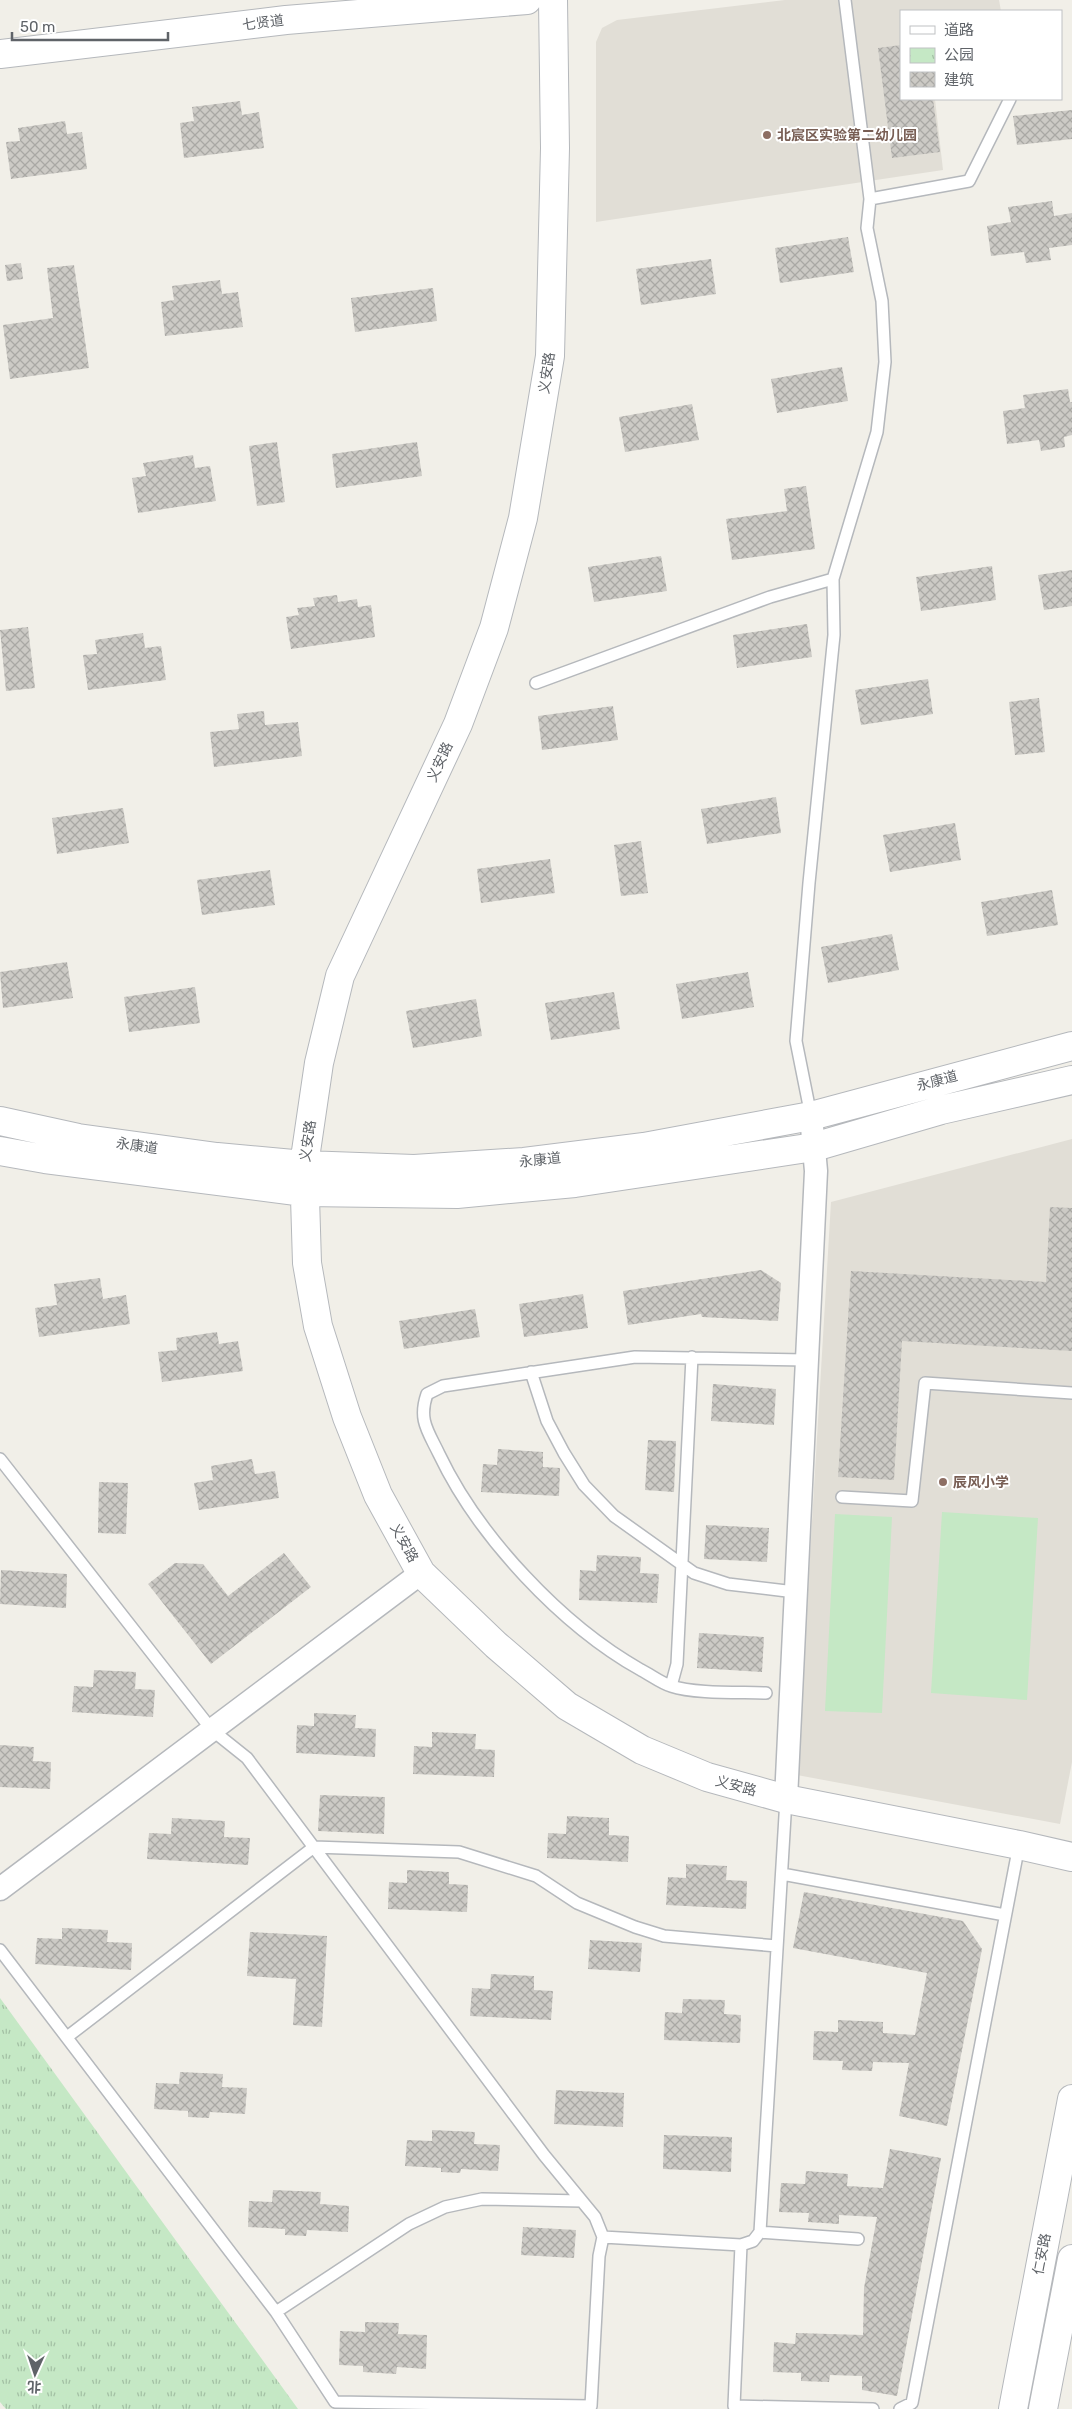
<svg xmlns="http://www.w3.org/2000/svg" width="1072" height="2409" viewBox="0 0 1072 2409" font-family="Rubik,'Noto Sans SC',sans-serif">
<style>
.education{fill:#e1ded6}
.park{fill:url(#park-tufts)}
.garden{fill:#c5e8c5}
.building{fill:url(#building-cross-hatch)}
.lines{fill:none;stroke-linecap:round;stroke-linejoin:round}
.service-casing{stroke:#b5b8bc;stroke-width:14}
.minor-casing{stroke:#b5b8bc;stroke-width:25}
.tertiary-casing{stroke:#b5b8bc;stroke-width:30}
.service{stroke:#fff;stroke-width:11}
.minor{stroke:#fff;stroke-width:22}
.tertiary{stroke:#fff;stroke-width:28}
.education-dot{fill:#8d6e63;stroke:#fff;stroke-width:2}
.labels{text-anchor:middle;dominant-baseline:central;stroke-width:4;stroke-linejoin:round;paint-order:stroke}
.street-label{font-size:14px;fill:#5f6368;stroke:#fff}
.education-label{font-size:14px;font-weight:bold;fill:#785e54;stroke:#fff;text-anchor:start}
</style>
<defs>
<pattern id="park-tufts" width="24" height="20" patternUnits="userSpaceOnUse" patternTransform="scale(1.25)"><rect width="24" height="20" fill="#c5e8c5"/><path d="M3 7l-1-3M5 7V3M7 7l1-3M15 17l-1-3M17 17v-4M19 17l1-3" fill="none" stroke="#a3c0a4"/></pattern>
<pattern id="building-cross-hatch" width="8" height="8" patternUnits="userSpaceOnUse" patternTransform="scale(1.25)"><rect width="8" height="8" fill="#cccac5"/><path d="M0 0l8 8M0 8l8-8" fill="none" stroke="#a9a8a4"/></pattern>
</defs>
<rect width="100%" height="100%" fill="#f1efe8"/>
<path class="education" d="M785 0H999L1001 11H901V99H935L943 170 596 222V42L602 28 617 20Z
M1072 1139V1762L1060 1824 797 1775 831 1202Z"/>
<path class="park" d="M0 1998 298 2409H6L0 2402Z"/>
<path class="garden" d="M942 1512 1038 1518 1027 1700 931 1693Z
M835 1514 892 1517 882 1713 825 1711Z"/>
<path class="building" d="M901 45V99H933L940 152 892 158 878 48Z
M240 101 242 115 259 112 264 148 184 158 180 123 194 121 192 107Z
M1072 110V139L1017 145 1013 116Z
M65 121 67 134 82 132 87 169 11 179 6 142 20 141 18 128Z
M1052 201 1054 216 1072 213V245L1049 248 1051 260 1026 263 1024 252 991 256 987 226 1011 222 1008 207Z
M848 237 854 272 780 283 775 248Z
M711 259 716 294 641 305 636 269Z
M21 263 23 279 7 281 5 265Z
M74 265 89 368 10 379 3 325 53 318 47 268Z
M220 280 222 294 238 292 243 327 165 336 161 302 174 300 172 286Z
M433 288 437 321 355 332 351 298Z
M842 367 848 401 777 413 771 379Z
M1068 389 1070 402H1072V435L1064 437 1065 447 1041 451 1039 440 1007 444 1003 411 1025 408 1023 395Z
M692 404 699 440 625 452 619 417Z
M277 442 285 502 257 506 249 446Z
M417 442 422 476 336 488 332 454Z
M193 455 195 468 210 466 216 501 138 513 132 478 146 476 143 463Z
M806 486 815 549 732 560 726 519 787 511 784 489Z
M661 556 667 591 594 602 588 567Z
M992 566 996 600 921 611 916 577Z
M1072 570V606L1044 610 1038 575Z
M337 595 338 602 357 599 358 607 371 605 375 637 291 649 286 617 299 615 297 608 315 606 313 598Z
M807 624 812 657 737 668 733 635Z
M28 627 35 688 6 691 0 630Z
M143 633 145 648 161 646 166 680 88 690 83 655 97 654 95 640Z
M928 679 933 714 861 725 855 690Z
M1039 698 1045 752 1015 755 1009 702Z
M613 706 618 740 542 750 538 716Z
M264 711 265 725 298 722 302 756 214 767 210 732 239 729 237 714Z
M776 797 781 833 707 844 701 809Z
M123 808 129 843 57 854 52 818Z
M955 823 961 860 890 872 883 835Z
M641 841 648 893 621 896 614 845Z
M550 859 555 893 481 903 477 869Z
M270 870 275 905 202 915 197 880Z
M1052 890 1058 925 987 936 981 902Z
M892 934 899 970 828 983 821 947Z
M67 962 73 998 3 1008 0 972Z
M748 972 754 1007 682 1019 676 984Z
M195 987 200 1023 129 1032 124 997Z
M614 992 620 1029 551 1040 545 1003Z
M476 999 482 1036 413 1048 406 1011Z
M1050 1207 1072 1208V1351L902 1341 894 1480 838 1477 851 1271 1046 1282Z
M761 1270 781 1283 778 1321 702 1317 701 1314 628 1325 623 1291Z
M100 1278 103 1299 126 1295 130 1324 39 1337 35 1308 57 1305 54 1284Z
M583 1294 588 1328 524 1337 519 1304Z
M475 1309 480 1337 404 1349 399 1321Z
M217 1332 219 1344 238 1341 243 1371 162 1382 158 1352 177 1350 176 1338Z
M713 1384 776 1389 774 1425 711 1421Z
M648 1440 676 1441 674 1492 645 1490Z
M498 1449 543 1452V1467L560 1468 559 1496 481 1492 483 1464 497 1465Z
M252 1459 255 1474 275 1471 279 1498 199 1510 194 1483 213 1480 211 1466Z
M99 1482 128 1483 126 1534 98 1533Z
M706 1525 769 1528 767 1562 704 1559Z
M284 1553 311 1587 211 1664 148 1584 175 1563 203 1564 228 1596Z
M597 1555 641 1557 640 1573 659 1574 657 1603 579 1600 580 1570 596 1571Z
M1 1570 67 1574 66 1608 0 1604Z
M699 1633 764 1637 762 1672 697 1668Z
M94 1670 136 1672 135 1689 155 1690 153 1717 72 1712 74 1686 93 1687Z
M314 1713 356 1715 355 1728 376 1729 375 1757 296 1753 297 1725 314 1726Z
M432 1732 476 1734 475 1749 495 1750 494 1777 413 1774 414 1746 432 1747Z
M0 1745 34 1747 33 1761 51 1762 50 1789 0 1787Z
M320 1795 385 1797 384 1834 318 1831Z
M567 1816 609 1818V1835L629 1836 628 1862 547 1858 548 1833 566 1834Z
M172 1818 225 1821 224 1837 250 1838 248 1865 147 1859 149 1833 171 1834Z
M686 1864 727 1866 726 1880 747 1881 746 1909 666 1905 668 1877 686 1878Z
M407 1870 449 1872V1884L468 1885 467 1912 388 1909 389 1882 407 1883Z
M804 1892 963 1921 982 1949 947 2126 899 2116 909 2063 873 2062 872 2071 842 2070 843 2061 813 2060 814 2031 838 2032V2020L883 2022V2033L915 2035 927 1973 793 1948Z
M62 1928 108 1930 107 1942 132 1943 131 1970 35 1964 37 1938 62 1939Z
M250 1932 327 1936 322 2027 293 2025 296 1979 247 1976Z
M590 1940 642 1943 640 1972 588 1969Z
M491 1974 534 1976V1990L553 1991 551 2020 470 2016 472 1988 490 1989Z
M683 1999 725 2000 724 2014 741 2015 740 2043 664 2040 665 2012 682 2013Z
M180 2072 223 2074 222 2087 247 2088 245 2114 210 2112 209 2118 188 2117V2111L154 2109 156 2083 179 2084Z
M556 2090 624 2093 623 2127 554 2124Z
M432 2130 475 2132 474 2144 500 2145 498 2171 461 2169 460 2173 441 2172V2168L405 2166 407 2140 432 2141Z
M664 2135 732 2137 731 2172 663 2169Z
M890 2149 941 2158 897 2396 862 2390V2376L830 2375 829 2382 801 2381V2373L773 2372 774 2342 795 2344 796 2333 863 2335 864 2288 877 2217 839 2215V2224L808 2222 809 2213 779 2212 781 2183 805 2184 806 2171 848 2174 847 2186 883 2188Z
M273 2190 321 2192 320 2204 349 2206 348 2232 307 2230 306 2236 285 2235V2229L248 2227 249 2201 272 2202Z
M523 2227 576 2230 574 2258 521 2255Z
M365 2322 399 2323 398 2334 427 2335 426 2369 397 2367 396 2374 363 2372V2366L339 2365 340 2331 365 2332Z"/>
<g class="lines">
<g class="service-casing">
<path id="service" d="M870 199 969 181 1010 99
M536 683 770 597 833 579
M811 1116 796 1041 809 883 834 635 833 579 877 432 885 362 882 301 867 228 870 199 845 0
M531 1372 547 1421 564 1453 584 1485 614 1516 694 1573 728 1584 795 1592
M0 1459 212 1730 247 1758 544 2155 595 2217 603 2237
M842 1497 912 1501 925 1383 1072 1393
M671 1686 677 1664 692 1357
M766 1693C739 1692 695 1694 671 1686 661 1683 651 1675 641 1670 561 1625 478 1536 439 1454 428 1431 418 1420 427 1394L443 1386 635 1357 806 1360
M782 1874 1005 1915
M0 1950 276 2312 335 2402 591 2406 599 2256 603 2237 741 2245 753 2241 760 2232 786 1799
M67 2037 314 1847 459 1852 536 1876 577 1903 635 1927 664 1936 777 1946
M760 2232 858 2239
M741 2245 734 2406 873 2409
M276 2312 409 2224 445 2207 482 2199 582 2201
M900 2409 912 2403 1019 1845"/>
</g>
<g class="minor-casing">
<path id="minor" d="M786 1799 816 1171 811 1116
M0 1889 421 1573"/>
</g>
<g class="tertiary-casing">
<path id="tertiary" d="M553 0 555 148 550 356 523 518 494 628 458 724 340 976 319 1063 304 1165 307 1263 318 1326 347 1417 378 1495 421 1573 496 1645 567 1706 642 1750 707 1777 786 1799 1019 1845 1072 1857
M0 54 286 20 527 0
M0 1121 78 1138 217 1157 304 1165 414 1169 524 1162 644 1147 811 1116 1072 1046
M0 1151 45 1159 304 1192 457 1194 575 1183 814 1147 941 1110 1072 1080
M1013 2409 1072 2099
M1043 2409 1072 2259"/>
</g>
<use href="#service" class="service"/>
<use href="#minor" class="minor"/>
<use href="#tertiary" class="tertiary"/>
</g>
<g class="education-dot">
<circle cx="767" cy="135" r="5"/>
<circle cx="943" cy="1482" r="5"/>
</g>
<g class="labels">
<g class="street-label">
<text transform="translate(263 23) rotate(-7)">七贤道</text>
<text transform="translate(547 373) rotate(-82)">义安路</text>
<text transform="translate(440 762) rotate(-65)">义安路</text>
<text transform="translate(937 1081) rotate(-15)">永康道</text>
<text transform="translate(308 1141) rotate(-82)">义安路</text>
<text transform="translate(137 1146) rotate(8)">永康道</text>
<text transform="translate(540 1160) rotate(-6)">永康道</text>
<text transform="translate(404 1543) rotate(61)">义安路</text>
<text transform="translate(736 1786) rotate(15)">义安路</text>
<text transform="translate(1042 2254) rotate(-79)">仁安路</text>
</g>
<g class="education-label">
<text x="777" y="135">北宸区实验第二幼儿园</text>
<text x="953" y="1482">辰风小学</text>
</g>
</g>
<rect x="900" y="10" width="162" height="90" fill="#ffffff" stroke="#bfc1c3"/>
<rect x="910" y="26" width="25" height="8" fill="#ffffff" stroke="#bfc1c3"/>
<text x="944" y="35" font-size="15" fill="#5f6368">道路</text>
<rect x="910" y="48" width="25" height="15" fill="url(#park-tufts)" stroke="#bfc1c3"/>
<text x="944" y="60" font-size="15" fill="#5f6368">公园</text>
<rect x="910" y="72" width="25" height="15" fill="url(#building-cross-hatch)" stroke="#bfc1c3"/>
<text x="944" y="85" font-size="15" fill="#5f6368">建筑</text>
<g transform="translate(35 2374) rotate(183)" stroke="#ffffff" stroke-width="4" paint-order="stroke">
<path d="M0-4L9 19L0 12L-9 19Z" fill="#5f6368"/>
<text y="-8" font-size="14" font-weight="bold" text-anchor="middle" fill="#5f6368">北</text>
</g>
<path d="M12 32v8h156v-8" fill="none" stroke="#5f6368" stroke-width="2.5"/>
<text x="20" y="32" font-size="15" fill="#5f6368" stroke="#ffffff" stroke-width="4" paint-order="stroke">50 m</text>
</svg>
